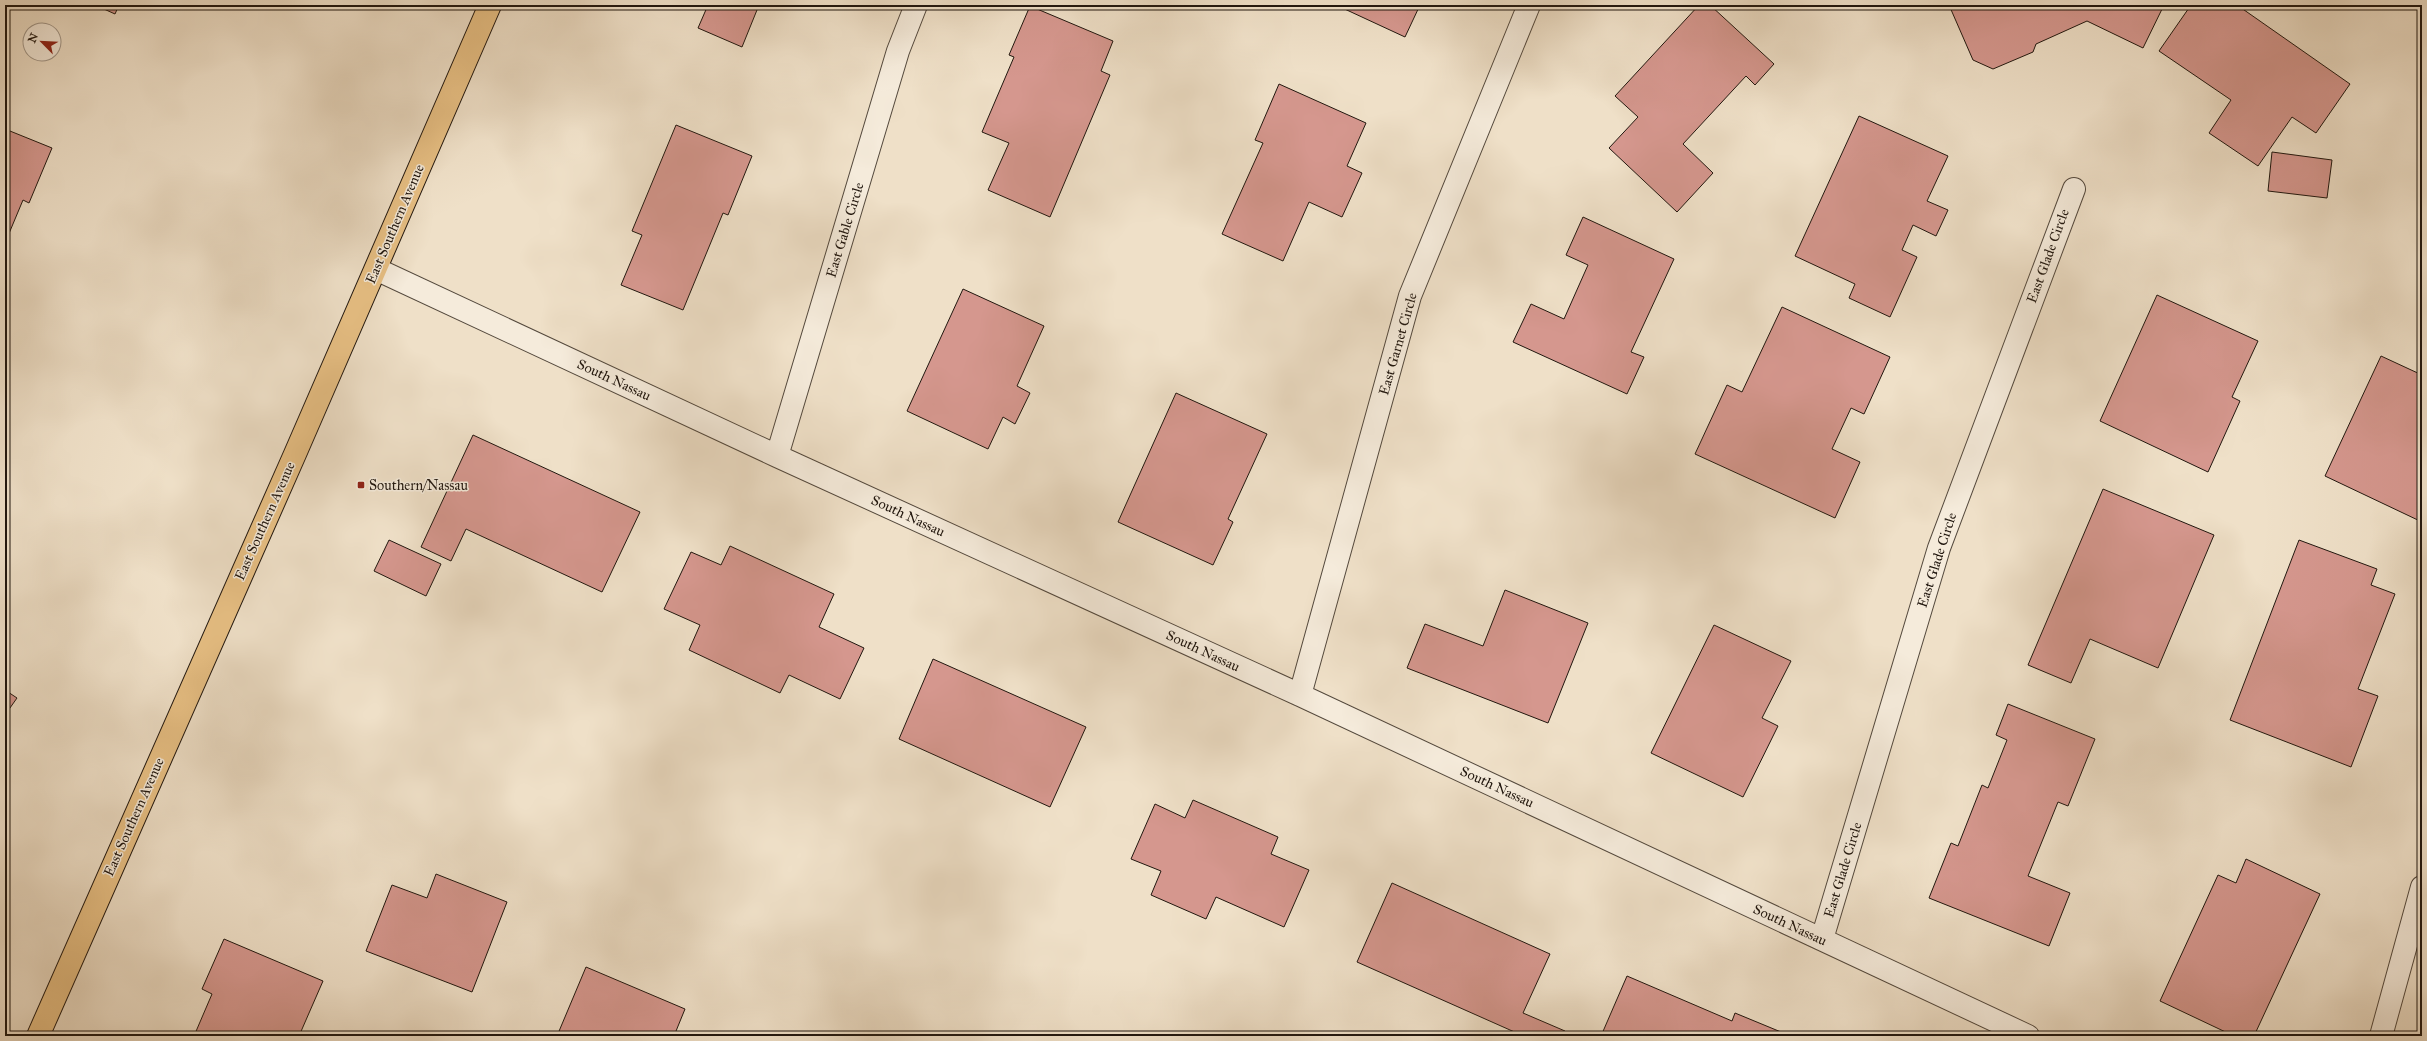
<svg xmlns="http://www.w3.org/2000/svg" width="2427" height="1041" viewBox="0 0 2427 1041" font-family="'IM FELL Great Primer',serif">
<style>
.building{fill:#d5978e;stroke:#21170f}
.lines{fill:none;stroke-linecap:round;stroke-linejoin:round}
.minor-casing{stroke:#54493d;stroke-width:24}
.major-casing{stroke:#21170f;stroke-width:24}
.minor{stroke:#f5ebdb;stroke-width:22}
.major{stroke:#e8c084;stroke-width:22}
.poi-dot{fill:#8f2418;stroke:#f5ebdb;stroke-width:1.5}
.labels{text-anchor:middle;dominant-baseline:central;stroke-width:3;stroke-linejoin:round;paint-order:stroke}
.street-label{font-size:14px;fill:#21170f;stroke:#f5ebdb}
.poi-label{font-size:14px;fill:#21170f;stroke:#f5ebdb;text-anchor:start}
</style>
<rect width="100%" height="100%" fill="#efe0c8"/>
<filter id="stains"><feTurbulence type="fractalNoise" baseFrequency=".005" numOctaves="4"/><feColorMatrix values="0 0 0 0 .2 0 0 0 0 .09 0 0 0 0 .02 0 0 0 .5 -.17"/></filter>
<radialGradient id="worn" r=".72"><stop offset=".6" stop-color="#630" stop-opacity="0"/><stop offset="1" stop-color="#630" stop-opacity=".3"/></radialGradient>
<path class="building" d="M95 5H119L115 14Z
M708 5H759L742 47 698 28Z
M1336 5H1420L1405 37Z
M1699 5H1710L1774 64 1755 85 1746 76 1683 144 1713 173 1677 212 1609 148 1638 117 1615 96Z
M1949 5H2164L2143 48 2087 21 2036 44 2033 52 1993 69 1973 60Z
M2191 5H2237L2350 84 2316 133 2292 117 2258 166 2209 133 2231 100 2159 51Z
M1030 6 1113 41 1101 71 1110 75 1050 217 988 190 1009 143 982 132 1014 57 1009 55Z
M1279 84 1366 123 1347 166 1362 173 1342 217 1309 202 1283 261 1222 234 1263 143 1255 140Z
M1859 116 1948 156 1927 201 1948 210 1936 236 1913 225 1902 250 1917 257 1890 317 1849 298 1855 284 1795 256Z
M676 125 752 156 728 215 723 213 683 310 621 285 642 235 632 231Z
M5 129 52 148 29 203 23 200 5 243Z
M2272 152 2332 160 2327 198 2268 191Z
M1583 217 1674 259 1631 352 1644 357 1627 394 1513 342 1531 304 1564 319 1588 265 1566 255Z
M963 289 1044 326 1017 386 1030 393 1015 424 1003 417 988 449 907 411Z
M2157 295 2258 341 2232 397 2240 401 2208 472 2100 421Z
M1782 307 1890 357 1864 414 1851 408 1832 449 1860 462 1835 518 1695 454 1727 385 1742 392Z
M2381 356 2422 375V522L2325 476Z
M1176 393 1267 434 1228 519 1233 522 1213 565 1118 522Z
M473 435 640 512 602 592 466 529 451 561 421 547Z
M2103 489 2214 535 2158 668 2090 639 2071 683 2028 665Z
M389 540 441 564 426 596 374 571Z
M2299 540 2377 569 2371 585 2395 594 2358 689 2378 696 2351 767 2230 720Z
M730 546 834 594 819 627 864 648 840 699 789 675 780 693 689 650 700 625 664 609 691 552 721 565Z
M1505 590 1588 623 1548 723 1407 668 1425 624 1483 646Z
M1714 625 1791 661 1762 718 1778 726 1743 797 1651 753Z
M933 659 1086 727 1050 807 899 739Z
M5 690 17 698 5 715Z
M2008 704 2095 739 2068 806 2058 802 2028 876 2070 893 2049 946 1929 898 1951 843 1958 846 1982 785 1988 788 2007 740 1996 735Z
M1193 800 1278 837 1271 854 1309 870 1284 927 1216 897 1206 919 1151 895 1161 871 1131 859 1155 804 1185 818Z
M2246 859 2320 894 2254 1036H2234L2160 1001 2218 875 2236 883Z
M436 874 507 902 472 992 366 951 392 885 427 898Z
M1392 883 1550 954 1523 1013 1565 1031 1563 1036H1518L1519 1034 1357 962Z
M224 939 323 981 299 1036H194L212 994 202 989Z
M586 967 685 1009 674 1036H557Z
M1627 976 1732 1021 1735 1013 1781 1032 1779 1036H1601Z"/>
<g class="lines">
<g class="minor-casing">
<path id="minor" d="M376 269 777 456 1300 695 2028 1036
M777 456 898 51 916 5
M1300 695 1410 296 1529 5
M1822 939 1939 548 2074 189
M2381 1036 2422 887"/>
</g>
<g class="major-casing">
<path id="major" d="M38 1036 295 454 490 5"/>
</g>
<use href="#minor" class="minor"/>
<use href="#major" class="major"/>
</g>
<rect class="poi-dot" x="357" y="481" width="8" height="8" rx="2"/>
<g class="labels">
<g class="street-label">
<text transform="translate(395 224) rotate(-67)">East Southern Avenue</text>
<text transform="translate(845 230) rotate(-73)">East Gable Circle</text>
<text transform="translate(2048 256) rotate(-70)">East Glade Circle</text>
<text transform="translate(1398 344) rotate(-74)">East Garnet Circle</text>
<text transform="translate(614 380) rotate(25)">South Nassau</text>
<text transform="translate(908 516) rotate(25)">South Nassau</text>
<text transform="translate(265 521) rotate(-66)">East Southern Avenue</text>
<text transform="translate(1937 560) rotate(-72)">East Glade Circle</text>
<text transform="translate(1203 651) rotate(25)">South Nassau</text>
<text transform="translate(1497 787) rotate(25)">South Nassau</text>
<text transform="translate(134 817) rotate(-66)">East Southern Avenue</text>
<text transform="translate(1843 870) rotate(-73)">East Glade Circle</text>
<text transform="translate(1790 925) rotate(25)">South Nassau</text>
</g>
<g class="poi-label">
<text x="369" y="485">Southern/Nassau</text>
</g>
</g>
<rect width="2427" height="1041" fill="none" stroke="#efe0c8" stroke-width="20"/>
<rect x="6" y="6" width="2415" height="1029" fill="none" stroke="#21170f" stroke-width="2"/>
<rect x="10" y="10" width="2407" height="1021" fill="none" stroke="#21170f"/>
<g transform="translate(42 42) rotate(294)"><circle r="19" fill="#f5ebdb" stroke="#a09689"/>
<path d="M0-3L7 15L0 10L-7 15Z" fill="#8f2418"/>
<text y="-6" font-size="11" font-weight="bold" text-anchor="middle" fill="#21170f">N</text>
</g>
<rect width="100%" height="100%" filter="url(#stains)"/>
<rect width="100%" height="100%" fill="url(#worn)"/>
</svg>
